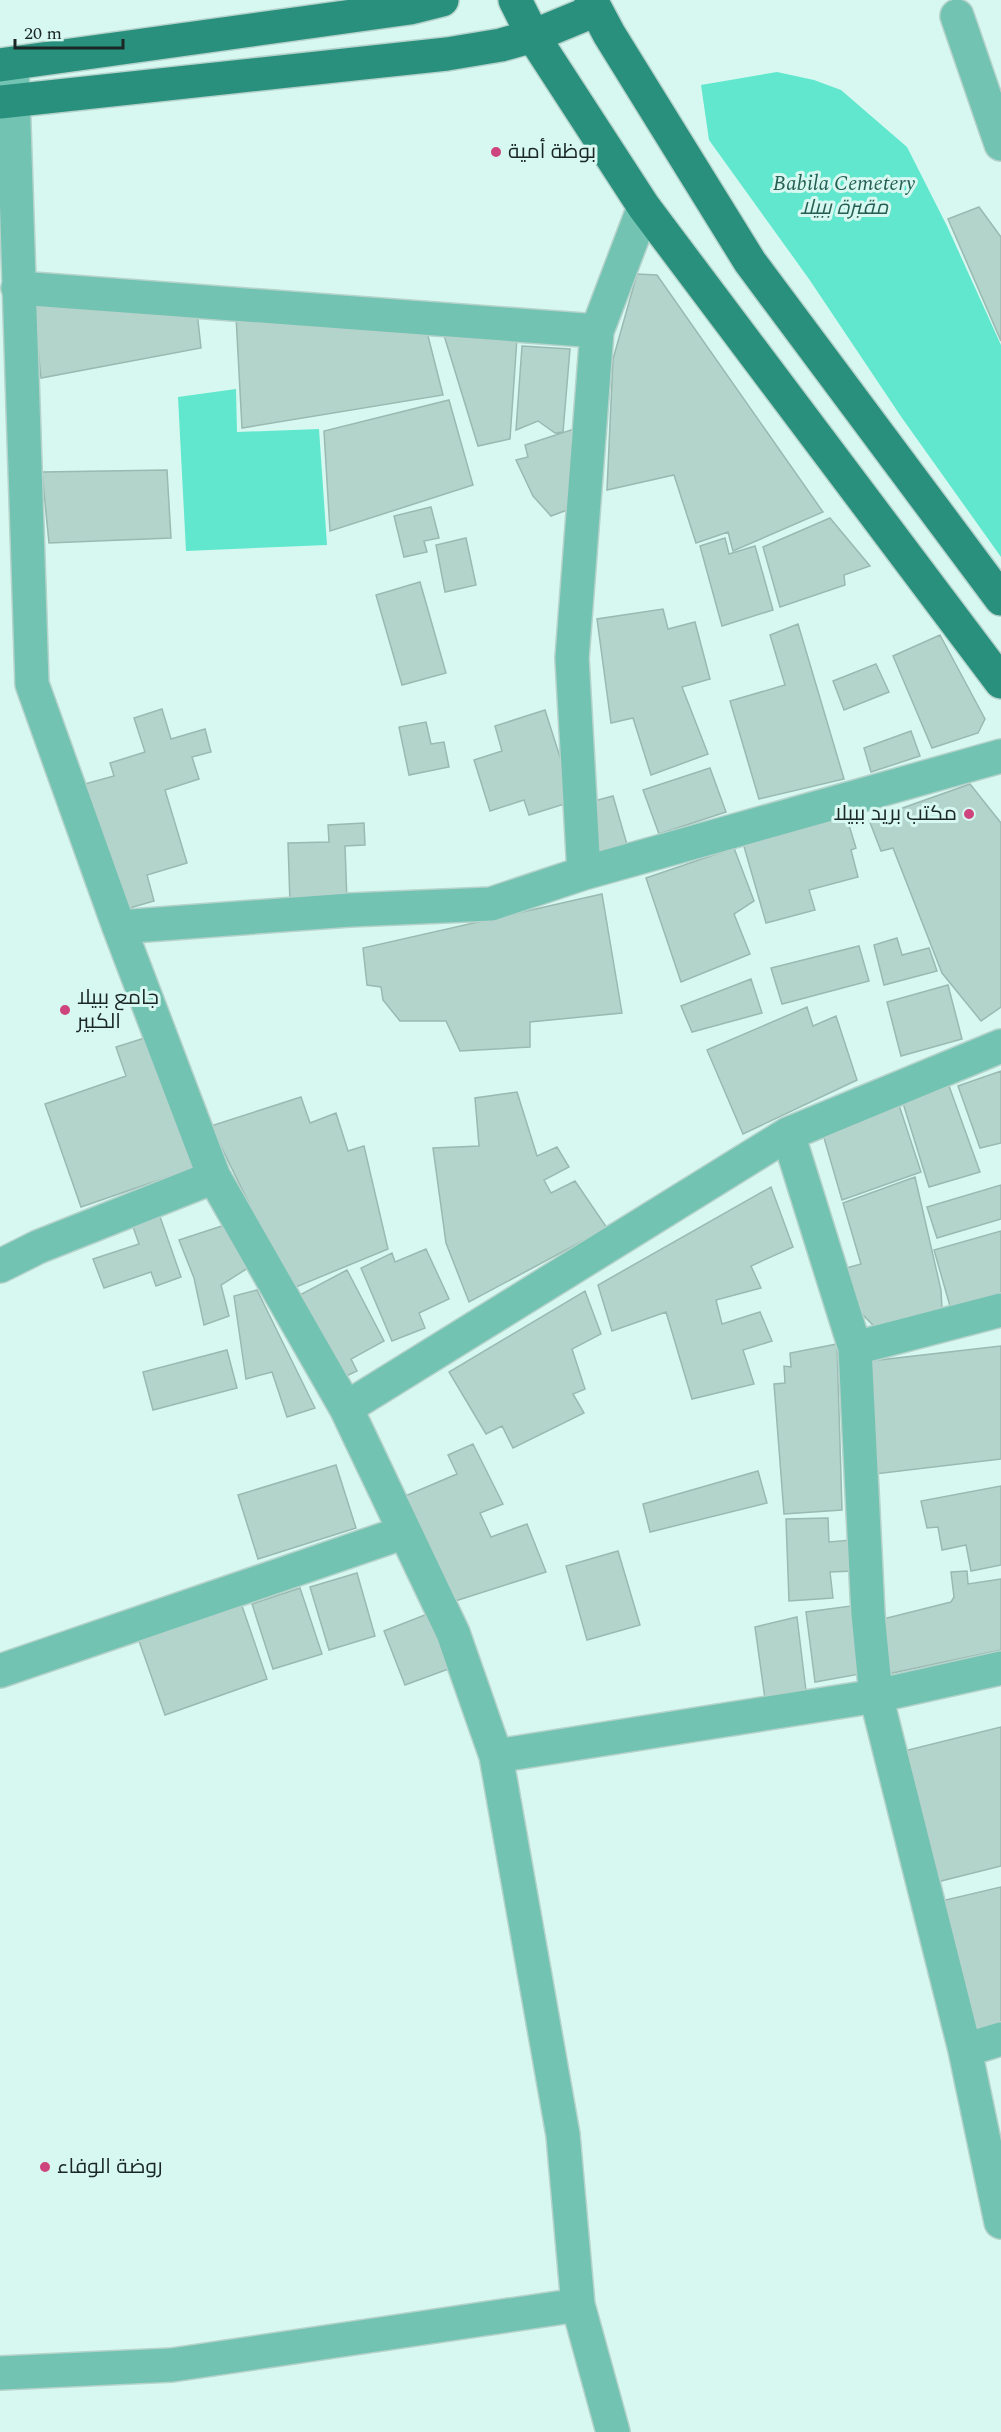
<svg xmlns="http://www.w3.org/2000/svg" width="1001" height="2432" viewBox="0 0 1001 2432" font-family="Spectral,Cairo,serif">
<style>
.green{fill:#61e7cd}
.building{fill:#b3d4cb;stroke:#99b9b1;stroke-width:1.5}
.lines{fill:none;stroke-linecap:round;stroke-linejoin:round}
.minor-casing{stroke:#b5d2cb;stroke-width:36}
.major-casing{stroke:#b5d2cb;stroke-width:36}
.minor{stroke:#72c3b2;stroke-width:33}
.major{stroke:#29907e;stroke-width:33}
.poi-dot{fill:#ce457e;stroke:#d7f8f0;stroke-width:2}
.labels{text-anchor:middle;dominant-baseline:central;stroke-width:6;stroke-linejoin:round;paint-order:stroke}
.poi-label{font-size:21px;fill:#1a2724;stroke:#d7f8f0;text-anchor:start}
.park-label{font-size:21px;font-style:italic;fill:#255f54;stroke:#d7f8f0}
</style>
<rect width="100%" height="100%" fill="#d7f8f0"/>
<path class="green" d="M777 72 814 80 841 90 907 147 947 226 1001 345V557L902 418 809 279 709 140 701 85Z
M236 389 237 432 319 429 327 545 186 551 178 397Z"/>
<path class="building" d="M979 207 1001 237V341L948 219Z
M637 274 657 275 823 512 733 551 728 532 696 543 674 475 607 490 613 359Z
M33 300 197 312 201 348 41 378Z
M236 316 427 332 443 395 242 428Z
M443 332 517 338 510 439 478 446Z
M522 346 570 349 563 432 555 433 538 421 516 430Z
M449 400 473 485 330 531 324 431Z
M574 429 570 509 551 516 533 496 516 460 528 457 525 445Z
M167 470 171 538 49 543 42 472Z
M431 507 439 538 424 541 427 552 404 557 394 516Z
M830 518 870 566 844 575 845 585 780 607 763 547Z
M466 538 476 585 445 592 436 545Z
M725 538 729 554 755 546 773 610 722 626 700 546Z
M420 582 446 673 402 685 376 595Z
M663 609 668 629 695 622 710 679 682 687 708 754 651 775 633 718 611 723 597 619Z
M798 624 844 779 759 799 730 701 785 685 770 635Z
M940 635 985 719 978 733 932 748 893 656Z
M876 664 889 692 844 710 833 681Z
M162 709 171 739 205 729 211 752 192 757 199 779 165 790 187 863 147 875 154 901 119 911 81 785 114 776 110 763 145 752 134 718Z
M545 710 574 801 529 815 524 800 490 811 474 760 502 751 495 726Z
M426 722 431 744 444 742 449 767 409 775 399 727Z
M911 731 920 756 871 772 864 748Z
M710 768 726 812 659 834 643 790Z
M970 784 1001 823V1007L981 1021 942 973 893 848 881 851 869 820Z
M613 796 628 848 598 856 583 804Z
M845 812 856 848 851 850 858 877 809 890 815 910 766 923 743 843Z
M364 823 365 845 345 846 347 901 290 903 288 843 329 842 328 825Z
M734 848 754 901 734 914 750 954 681 982 646 878Z
M602 894 622 1013 530 1022V1047L460 1051 446 1021H400L383 1000 381 987 367 985 363 948Z
M897 938 902 955 929 948 937 971 884 985 874 945Z
M859 946 869 981 782 1004 771 968Z
M751 979 762 1013 692 1032 681 1006Z
M948 985 962 1039 901 1056 887 1002Z
M807 1007 813 1026 836 1016 857 1080 743 1134 707 1050Z
M148 1037 194 1168 81 1207 45 1104 126 1076 116 1047Z
M1001 1071V1143L980 1148 958 1086Z
M949 1086 980 1172 929 1187 902 1100Z
M517 1092 537 1156 557 1147 569 1167 544 1180 551 1193 575 1181 607 1228 469 1302 446 1243 433 1148 479 1146 475 1098Z
M301 1097 310 1123 336 1113 348 1151 364 1146 388 1249 291 1289 211 1126Z
M898 1102 921 1172 842 1200 822 1131Z
M915 1177 941 1290 942 1309 881 1333 860 1312 846 1268 861 1264 843 1203Z
M1001 1185V1219L937 1238 927 1207Z
M771 1187 793 1247 751 1266 761 1288 716 1300 722 1324 760 1312 772 1341 743 1350 754 1384 692 1399 666 1312 612 1331 598 1285Z
M157 1208 181 1277 156 1286 151 1272 104 1288 93 1259 139 1244 130 1218Z
M228 1224 248 1268 221 1285 229 1316 204 1325 194 1278 179 1240Z
M1001 1231V1299L952 1313 934 1250Z
M426 1249 449 1299 419 1313 425 1328 392 1341 361 1268 392 1253 395 1262Z
M347 1270 384 1341 351 1359 357 1371 340 1379 296 1297Z
M257 1290 315 1408 287 1417 272 1372 246 1379 234 1296Z
M585 1291 601 1334 572 1349 585 1389 573 1394 584 1413 513 1448 502 1426 486 1434 449 1372Z
M837 1344 842 1510 784 1514 774 1384 785 1383 784 1366 791 1367 790 1353Z
M1001 1346V1459L875 1474 862 1362Z
M227 1350 237 1388 153 1410 143 1372Z
M473 1444 503 1504 480 1513 491 1537 527 1524 546 1572 452 1602 403 1497 457 1474 448 1455Z
M336 1465 356 1528 258 1559 238 1495Z
M758 1471 767 1503 650 1532 643 1504Z
M1001 1486V1565L971 1571 966 1545 942 1550 938 1527 927 1528 921 1501Z
M828 1518 829 1542 851 1540 854 1571 830 1572 833 1598 789 1601 786 1519Z
M618 1551 640 1625 587 1640 566 1566Z
M967 1571 968 1584 1001 1579V1650L883 1675 875 1621 951 1602 954 1597 951 1572Z
M357 1573 375 1636 329 1650 310 1587Z
M300 1588 322 1654 273 1669 252 1604Z
M241 1603 267 1679 165 1715 138 1638Z
M851 1606 860 1674 815 1682 806 1612Z
M430 1613 451 1668 405 1685 384 1631Z
M797 1617 806 1691 765 1699 755 1627Z
M1001 1727V1866L937 1882 904 1751Z
M1001 1887V2023L967 2031 937 1902Z"/>
<g class="lines">
<g class="minor-casing">
<path id="minor" d="M957 16 1001 144
M12 64 32 684 119 927 214 1177 346 1408
M644 207 597 331 572 658 584 873 1001 756
M18 288 597 331
M119 927 350 910 491 904 584 873
M788 1134 855 1348 868 1614 876 1696 965 2050 1001 2222
M0 1266 38 1247 214 1177
M855 1348 1001 1310
M0 1671 405 1532
M496 1756 876 1696 1001 1668
M965 2050 1001 2039
M578 2305 563 2135 496 1756 453 1633 346 1408 788 1134 1001 1046
M0 2373 172 2365 578 2305 613 2432"/>
</g>
<g class="major-casing">
<path id="major" d="M515 0 533 36 644 207 1001 682
M591 0 609 34 750 262 1001 599
M0 65 410 8 442 0
M0 102 447 54 501 45 533 36 596 10"/>
</g>
<use href="#minor" class="minor"/>
<use href="#major" class="major"/>
</g>
<g class="poi-dot">
<circle cx="496" cy="152" r="6"/>
<circle cx="969" cy="814" r="6"/>
<circle cx="65" cy="1010" r="6"/>
<circle cx="45" cy="2167" r="6"/>
</g>
<g class="labels">
<g class="poi-label">
<text x="508" y="152">بوظة أمية</text>
<text x="957" y="814" text-anchor="end">مكتب بريد ببيلا</text>
<text x="77" y="998">جامع ببيلا<tspan x="77" dy="24">الكبير</tspan></text>
<text x="57" y="2167">روضة الوفاء</text>
</g>
<g class="park-label">
<text x="844" y="184">Babila Cemetery<tspan x="844" dy="24">مقبرة ببيلا</tspan></text>
</g>
</g>
<path d="M15 39v9h108v-9" fill="none" stroke="#1a2724" stroke-width="3"/>
<text x="24" y="39" font-size="18" fill="#1a2724" stroke="#d7f8f0" stroke-width="4.5" paint-order="stroke">20 m</text>
</svg>
